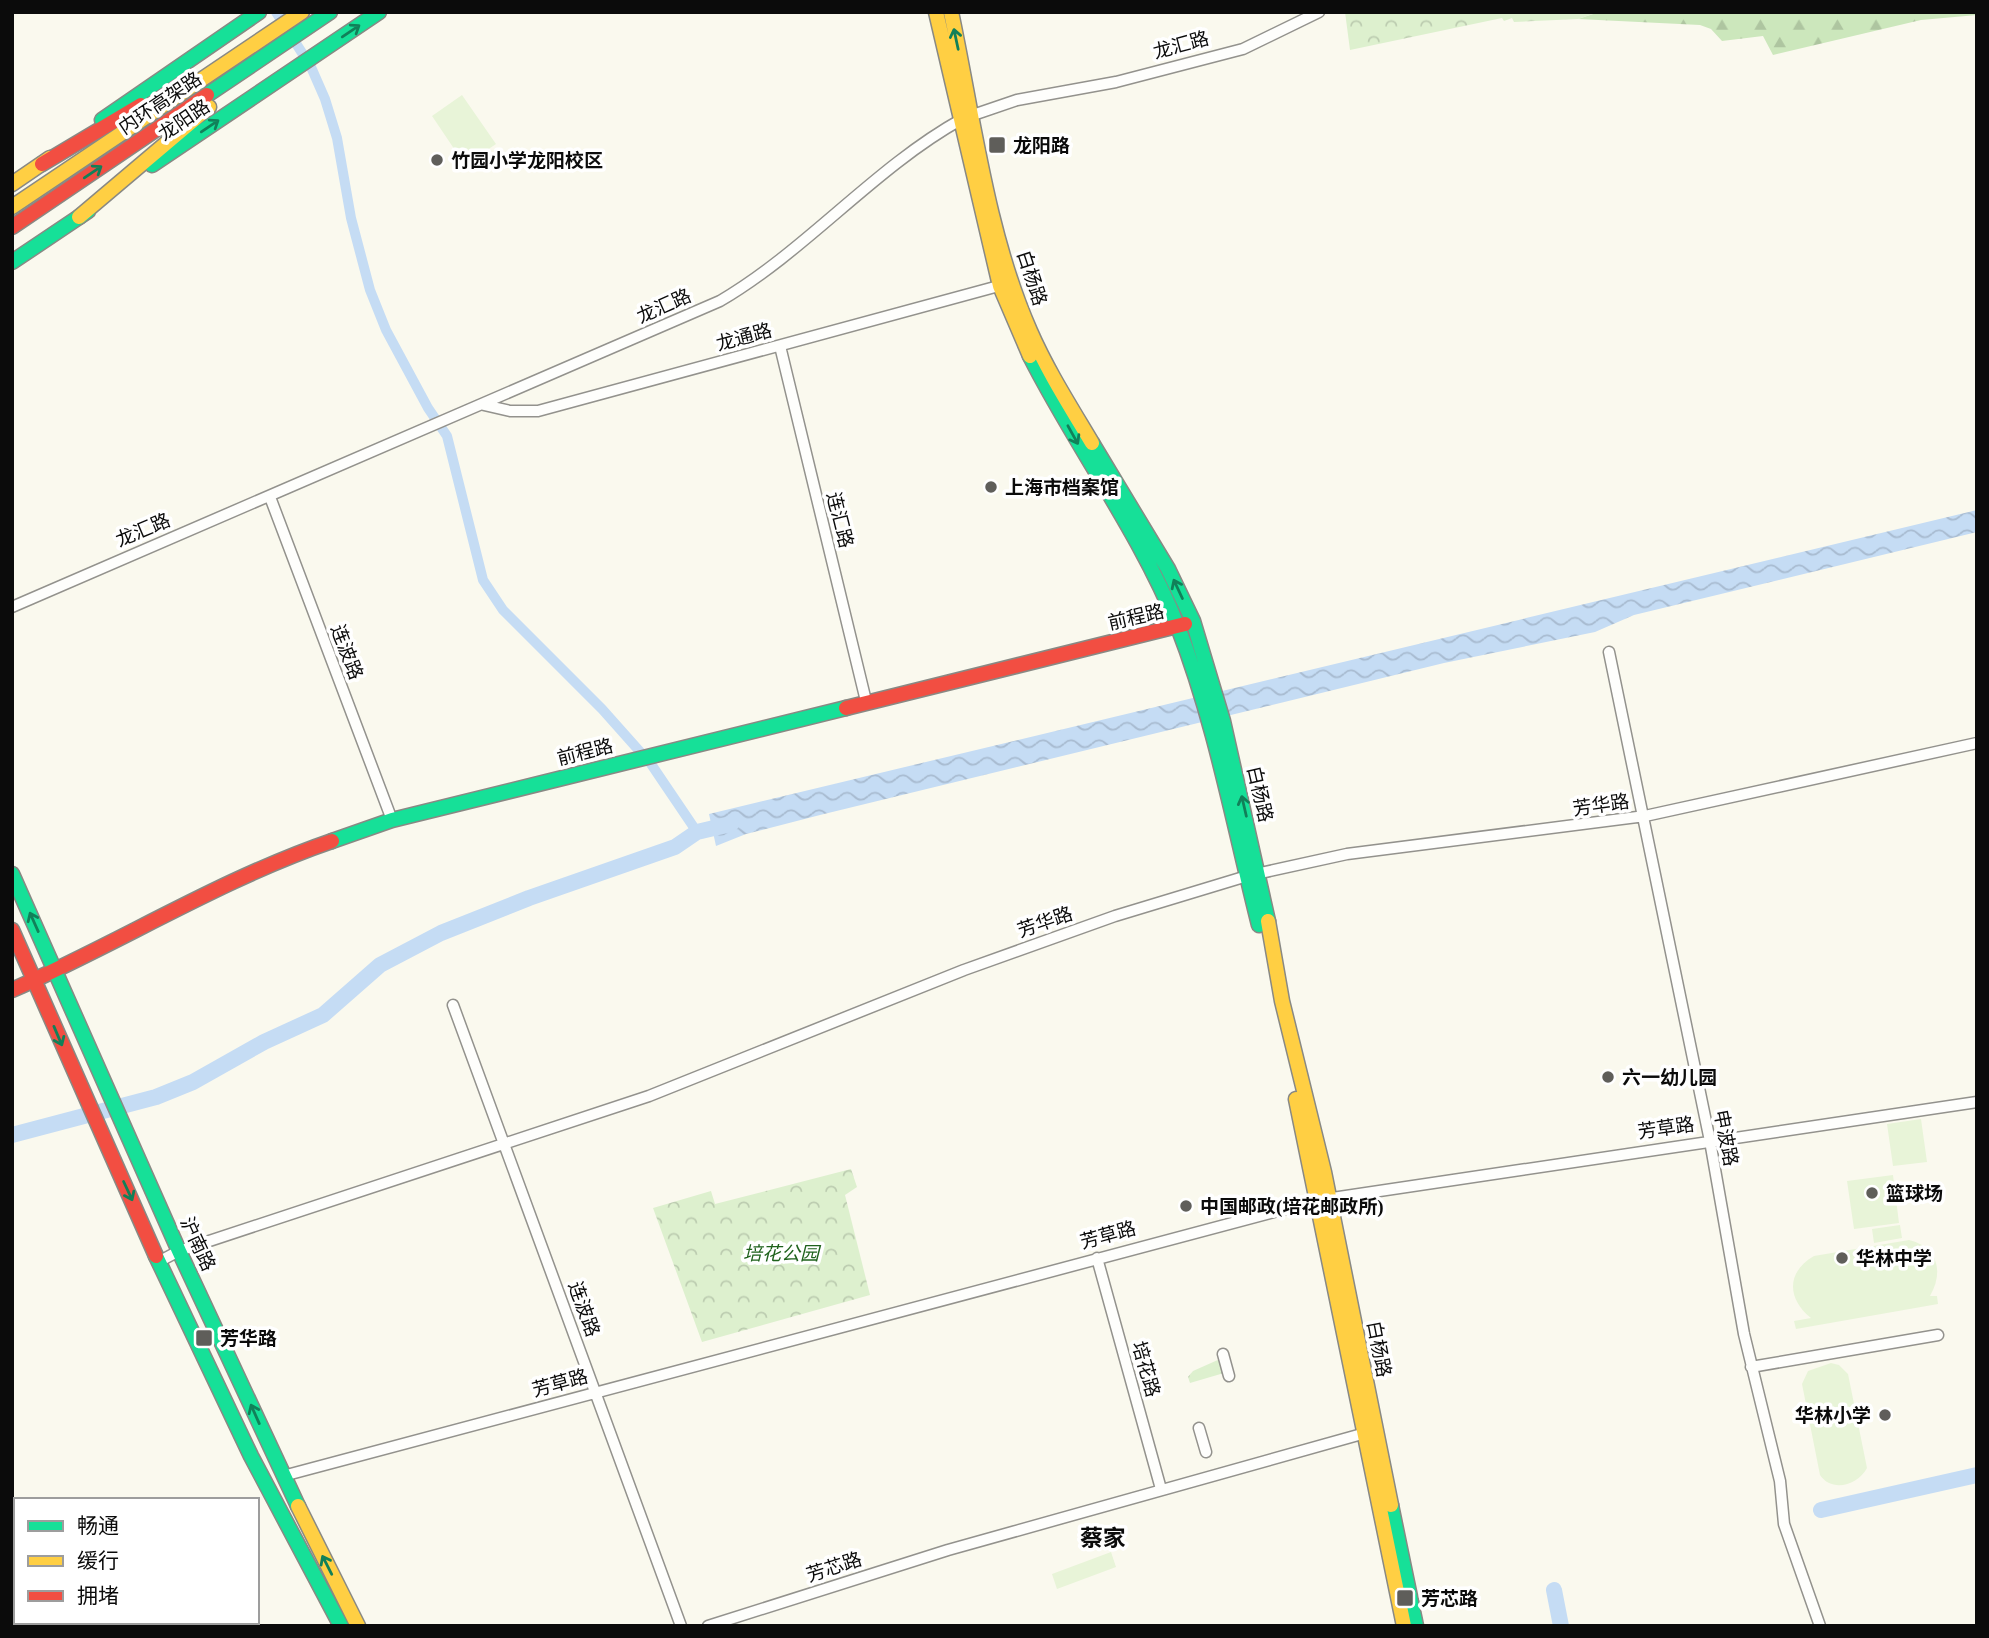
<svg xmlns="http://www.w3.org/2000/svg" width="1989" height="1638" viewBox="0 0 1989 1638" font-family="'Times New Roman','Noto Sans SC',serif">
<style>
.grass{fill:url(#grass-tufts)}
.forest{fill:url(#forest-firs)}
.park{fill:url(#park-crowns)}
.pitch{fill:#e8f4d8}
.water{fill:url(#water-waves)}
.lines{fill:none;stroke-linecap:round;stroke-linejoin:round}
.canal{stroke:#c5dcf4;stroke-width:10}
.river{stroke:#c5dcf4;stroke-width:16}
.street-casing{stroke:#93928d;stroke-width:13}
.fast-casing{stroke:#898984;stroke-width:17}
.slow-casing{stroke:#898984;stroke-width:17}
.jam-casing{stroke:#898984;stroke-width:17}
.street{stroke:#fefefc;stroke-width:10}
.fast{stroke:#16e098;stroke-width:14}
.slow{stroke:#ffcf43;stroke-width:14}
.jam{stroke:#f24e42;stroke-width:14}
.oneway{stroke:#118059}
.poi-dot{fill:#5f5e5a;stroke:#fff;stroke-width:2.5}
.labels{text-anchor:middle;dominant-baseline:central;stroke-width:7;stroke-linejoin:round;paint-order:stroke}
.street-label{font-size:19px;fill:#0b0b0b;stroke:#fff}
.poi-label{font-size:19px;font-weight:bold;fill:#0b0b0b;stroke:#fff;text-anchor:start}
.park-label{font-size:19px;font-style:italic;fill:#1f621c;stroke:#fff}
.quarter-label{font-size:23px;font-weight:bold;fill:#0b0b0b;stroke:#fff}
</style>
<defs>
<pattern id="grass-tufts" width="24" height="20" patternUnits="userSpaceOnUse" patternTransform="scale(1.75)"><rect width="24" height="20" fill="#ddf0ce"/><path d="M3 7l-1-3M5 7V3M7 7l1-3M15 17l-1-3M17 17v-4M19 17l1-3" fill="none" stroke="#bcccb0"/></pattern>
<pattern id="forest-firs" width="22" height="20" patternUnits="userSpaceOnUse" patternTransform="scale(1.75)"><rect width="22" height="20" fill="#cce7bc"/><path d="M5 1l3.5 6h-7zM16 11l3.5 6h-7z" fill="#aec5a0"/></pattern>
<pattern id="park-crowns" width="20" height="18" patternUnits="userSpaceOnUse" patternTransform="scale(1.75)"><rect width="20" height="18" fill="#ddf0ce"/><path d="M2 6a3 3 0 1 1 6 0M12 15a3 3 0 1 1 6 0" fill="none" stroke="#bcccb0"/></pattern>
<pattern id="water-waves" width="16" height="10" patternUnits="userSpaceOnUse" patternTransform="scale(1.75)"><rect width="16" height="10" fill="#c5dcf4"/><path d="M0 5q4-4 8 0t8 0" fill="none" stroke="#a8bbd0"/></pattern>
</defs>
<rect width="100%" height="100%" fill="#faf9ee"/>
<path class="grass" d="M1220 1359 1224 1373 1190 1383 1188 1377 1193 1371Z"/>
<path class="forest" d="M1599 12H1977V15L1921 20 1773 55 1763 36 1722 41 1711 29 1700 25 1578 19Z"/>
<path class="park" d="M1345 12H1599L1578 19 1514 22 1512 18 1504 21 1502 18 1350 50Z
M851 1169 857 1187 845 1195 870 1295 702 1342 653 1208 711 1191 715 1204Z"/>
<path class="pitch" d="M462 95 496 144 465 165 432 116Z
M1921 1119 1927 1162 1893 1166 1887 1124Z
M1893 1175 1899 1223 1854 1229 1847 1181Z
M1900 1225 1902 1238 1874 1243 1872 1229Z
M1909 1240C1938 1247 1944 1272 1930 1296H1937L1938 1304 1796 1329 1794 1321 1811 1318C1787 1299 1786 1272 1814 1256Z
M1831 1363 1839 1365 1848 1374 1867 1468C1858 1485 1832 1493 1820 1475L1802 1384 1808 1371Z
M1111 1552 1116 1567 1057 1589 1052 1574Z"/>
<path class="water" d="M1977 510V532L1634 615 1595 632 1444 663 820 815 746 834 716 846 709 814Z"/>
<g class="lines">
<path class="canal" d="M276 12 311 67 325 99 337 138 351 218 370 290 386 330 428 408 447 436 483 580 503 610 602 709 651 764 697 832"/>
<path class="river" d="M12 1135 156 1097 193 1082 264 1042 323 1015 380 965 441 933 529 898 675 847 697 832 731 824
M1821 1510 1977 1475
M1554 1590 1561 1626"/>
<g class="street-casing">
<path id="street" d="M973 115 1017 100 1116 82 1243 49 1319 12
M780 346 866 701
M484 405 510 411H538L1006 284
M270 497 392 820
M12 607 720 301C807 250 874 168 962 119
M1609 652 1710 1141 1744 1334 1780 1481 1784 1524 1820 1626
M453 1005 681 1626
M1097 1258 1161 1489
M160 1261 179 1251 649 1096 964 970 1115 916 1247 876 1347 854 1645 816 1977 743
M1223 1354 1229 1376
M1751 1367 1938 1335
M1199 1428 1206 1452
M283 1476 1319 1200 1977 1102
M708 1626 948 1550 1369 1432"/>
</g>
<g class="fast-casing">
<path id="fast" d="M207 95 330 12
M102 120 259 12
M152 165 379 12
M12 262 88 211
M1030 356C1076 447 1140 532 1178 627 1215 722 1234 826 1259 925
M1092 443 1168 569 1193 621 1223 721 1268 921
M332 841 392 820 846 708
M12 874 179 1251 298 1506
M156 1256 251 1456 341 1626
M1391 1505 1416 1626"/>
</g>
<g class="slow-casing">
<path id="slow" d="M936 12 1000 286 1030 356
M951 12C973 116 987 234 1030 331 1047 370 1070 406 1092 443
M12 184 50 158
M12 207 302 12
M79 217 209 107
M1268 921 1282 1001 1324 1172 1391 1505
M1296 1099 1404 1626
M298 1506 358 1626"/>
</g>
<g class="jam-casing">
<path id="jam" d="M42 164 141 105
M12 227 207 95
M846 708 1185 624
M12 930 156 1256
M12 990C119 943 221 879 332 841"/>
</g>
<use href="#street" class="street"/>
<use href="#fast" class="fast"/>
<use href="#slow" class="slow"/>
<use href="#jam" class="jam"/>
</g>
<defs><path id="oneway-shaft" d="M-6 0H5M1.5-3L5.5 0L1.5 3" fill="none" stroke-width="1.6" stroke-linecap="round" stroke-linejoin="round" transform="scale(1.75)"/></defs>
<g class="oneway">
<use href="#oneway-shaft" transform="translate(351 31) rotate(-34)"/>
<use href="#oneway-shaft" transform="translate(956 39) rotate(-102)"/>
<use href="#oneway-shaft" transform="translate(210 126) rotate(-34)"/>
<use href="#oneway-shaft" transform="translate(93 172) rotate(-34)"/>
<use href="#oneway-shaft" transform="translate(1073 435) rotate(61)"/>
<use href="#oneway-shaft" transform="translate(1178 589) rotate(-115)"/>
<use href="#oneway-shaft" transform="translate(1244 806) rotate(-103)"/>
<use href="#oneway-shaft" transform="translate(34 922) rotate(-114)"/>
<use href="#oneway-shaft" transform="translate(58 1036) rotate(67)"/>
<use href="#oneway-shaft" transform="translate(128 1191) rotate(65)"/>
<use href="#oneway-shaft" transform="translate(255 1414) rotate(-114)"/>
<use href="#oneway-shaft" transform="translate(327 1565) rotate(-117)"/>
</g>
<g class="poi-dot">
<rect x="988" y="136" width="18" height="18" rx="3.5"/>
<circle cx="437" cy="160" r="7"/>
<circle cx="991" cy="487" r="7"/>
<circle cx="1608" cy="1077" r="7"/>
<circle cx="1872" cy="1193" r="7"/>
<circle cx="1186" cy="1206" r="7"/>
<circle cx="1842" cy="1258" r="7"/>
<rect x="195" y="1329" width="18" height="18" rx="3.5"/>
<circle cx="1885" cy="1415" r="7"/>
<rect x="1396" y="1589" width="18" height="18" rx="3.5"/>
</g>
<g class="labels">
<g class="street-label">
<text transform="translate(1181 45) rotate(-15)">龙汇路</text>
<text transform="translate(160 103) rotate(-34)">内环高架路</text>
<text transform="translate(184 120) rotate(-34)">龙阳路</text>
<text transform="translate(1032 278) rotate(72)">白杨路</text>
<text transform="translate(664 306) rotate(-24)">龙汇路</text>
<text transform="translate(744 337) rotate(-15)">龙通路</text>
<text transform="translate(840 520) rotate(76)">连汇路</text>
<text transform="translate(143 530) rotate(-23)">龙汇路</text>
<text transform="translate(1136 617) rotate(-13)">前程路</text>
<text transform="translate(347 652) rotate(69)">连波路</text>
<text transform="translate(585 752) rotate(-14)">前程路</text>
<text transform="translate(1260 794) rotate(77)">白杨路</text>
<text transform="translate(1601 805) rotate(-8)">芳华路</text>
<text transform="translate(1045 922) rotate(-19)">芳华路</text>
<text transform="translate(1666 1128) rotate(-8)">芳草路</text>
<text transform="translate(1726 1138) rotate(79)">申波路</text>
<text transform="translate(1108 1235) rotate(-15)">芳草路</text>
<text transform="translate(198 1244) rotate(65)">沪南路</text>
<text transform="translate(584 1309) rotate(70)">连波路</text>
<text transform="translate(1379 1349) rotate(79)">白杨路</text>
<text transform="translate(1146 1369) rotate(74)">培花路</text>
<text transform="translate(560 1383) rotate(-15)">芳草路</text>
<text transform="translate(834 1567) rotate(-18)">芳芯路</text>
</g>
<g class="poi-label">
<text x="1013" y="145">龙阳路</text>
<text x="451" y="160">竹园小学龙阳校区</text>
<text x="1005" y="487">上海市档案馆</text>
<text x="1622" y="1077">六一幼儿园</text>
<text x="1886" y="1193">篮球场</text>
<text x="1200" y="1206">中国邮政(培花邮政所)</text>
<text x="1856" y="1258">华林中学</text>
<text x="220" y="1338">芳华路</text>
<text x="1871" y="1415" text-anchor="end">华林小学</text>
<text x="1421" y="1598">芳芯路</text>
</g>
<g class="park-label">
<text x="781" y="1253">培花公园</text>
</g>
<g class="quarter-label">
<text x="1103" y="1538">蔡家</text>
</g>
</g>
<rect width="1989" height="1638" fill="none" stroke="#0b0b0b" stroke-width="28"/>
<rect x="14" y="1498" width="245" height="126" fill="#ffffff" stroke="#9d9d9d" stroke-width="2"/>
<rect x="28" y="1521" width="35" height="10" fill="#16e098" stroke="#9d9d9d" stroke-width="2"/>
<text x="77" y="1533" font-size="21" fill="#0b0b0b">畅通</text>
<rect x="28" y="1556" width="35" height="10" fill="#ffcf43" stroke="#9d9d9d" stroke-width="2"/>
<text x="77" y="1568" font-size="21" fill="#0b0b0b">缓行</text>
<rect x="28" y="1591" width="35" height="10" fill="#f24e42" stroke="#9d9d9d" stroke-width="2"/>
<text x="77" y="1603" font-size="21" fill="#0b0b0b">拥堵</text>
</svg>
